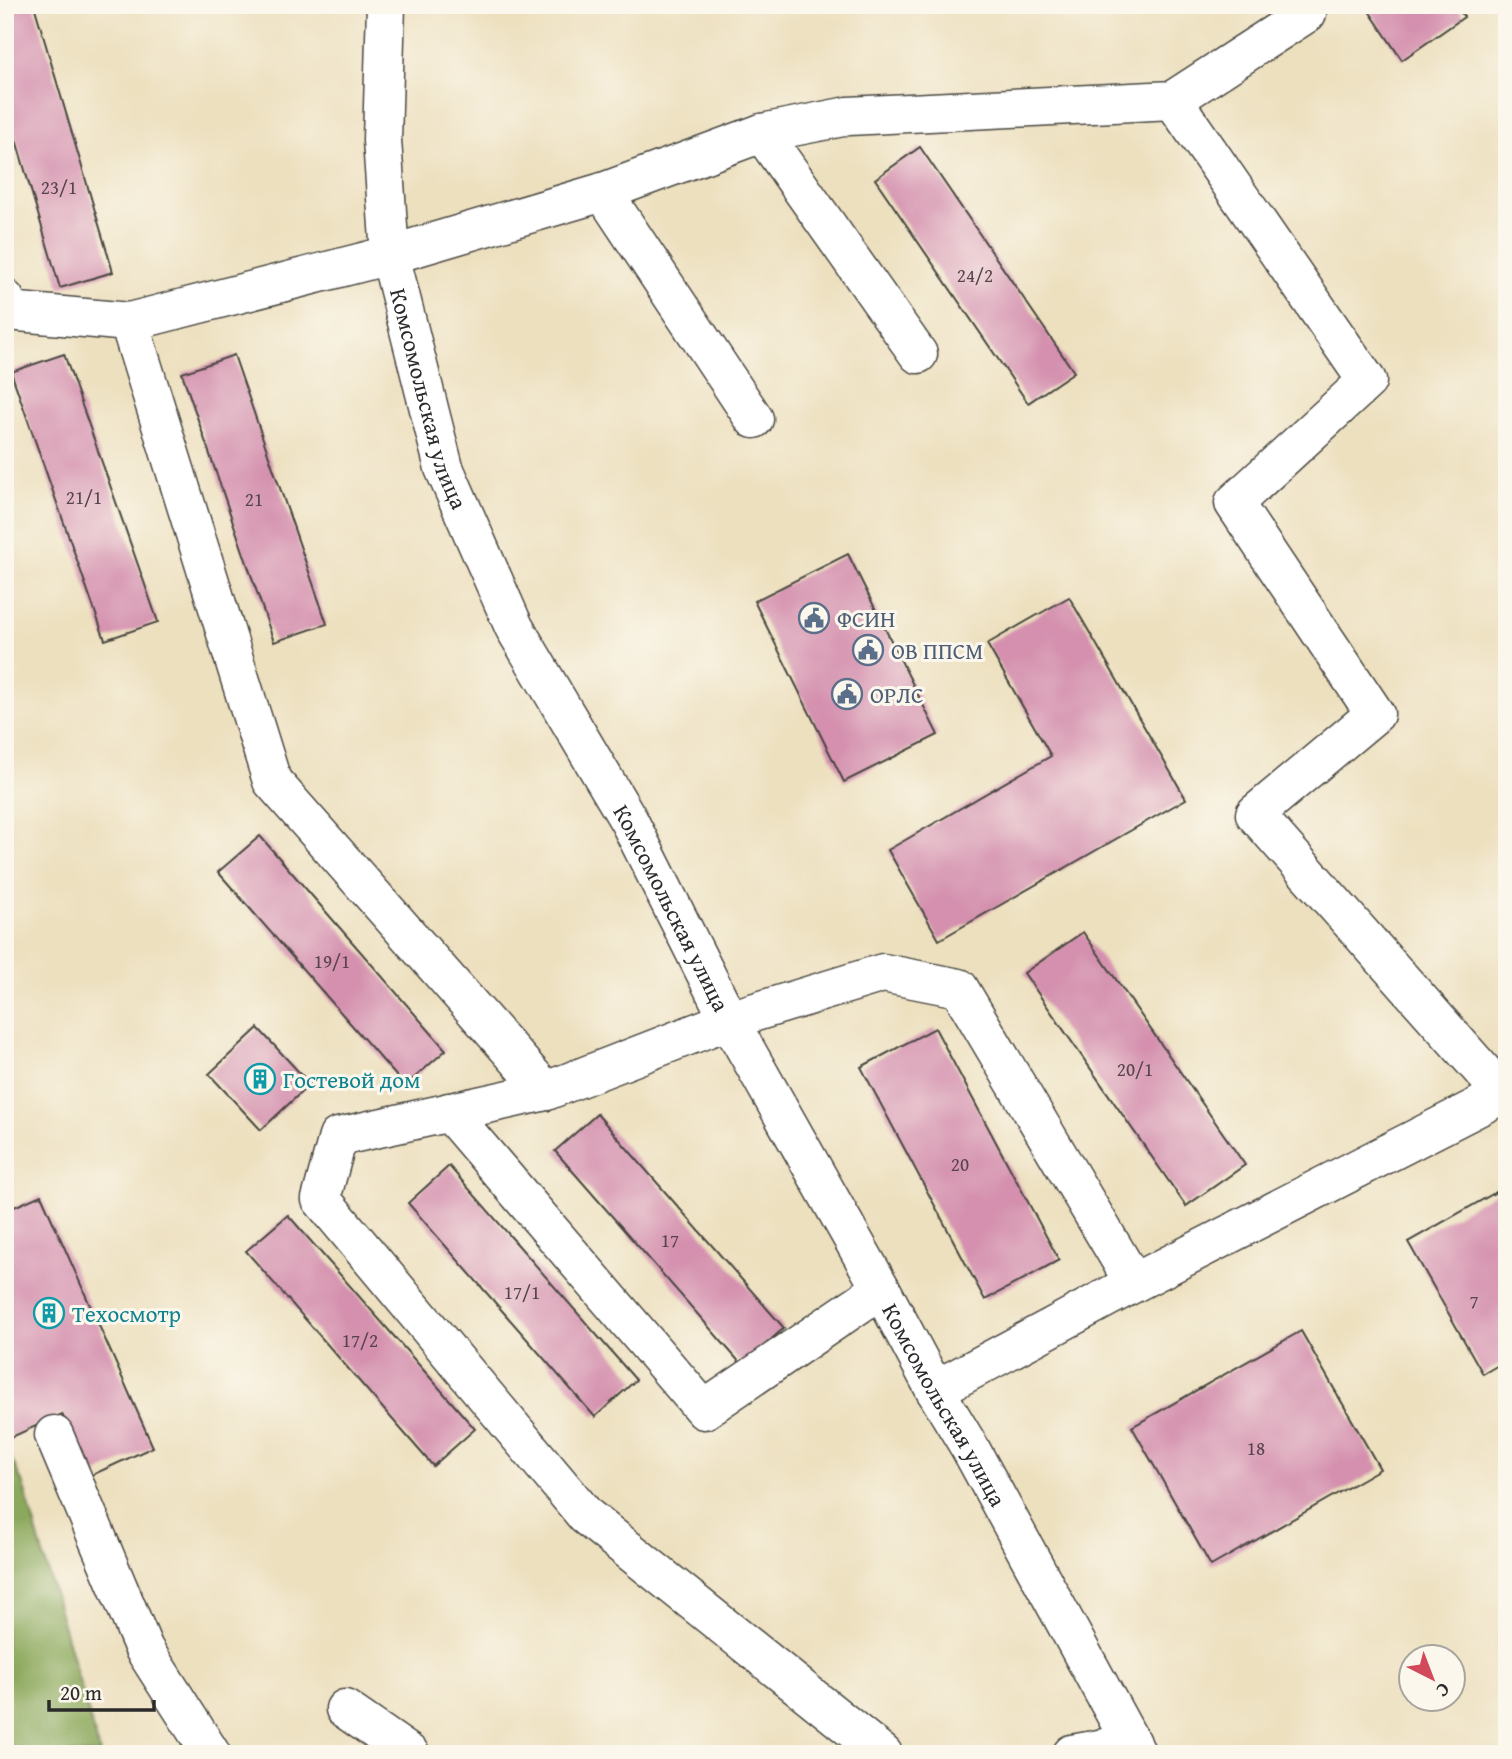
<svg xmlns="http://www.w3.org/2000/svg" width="1512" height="1759" viewBox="0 0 1512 1759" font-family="'Gentium Book Plus',serif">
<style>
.forest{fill:#8ba85b;stroke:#5b6a43;stroke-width:2}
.building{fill:#d490ae}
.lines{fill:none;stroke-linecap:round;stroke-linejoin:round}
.minor-casing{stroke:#484641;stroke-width:41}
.minor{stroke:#fff;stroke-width:38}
.labels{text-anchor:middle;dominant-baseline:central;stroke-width:6;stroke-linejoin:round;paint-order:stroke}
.number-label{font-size:19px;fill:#55444c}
.street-label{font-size:23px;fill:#2b2b2b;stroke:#fbf7ec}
.service-label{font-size:23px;fill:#4e5e75;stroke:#fbf7ec;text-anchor:start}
.culture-label{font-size:23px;fill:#0d838f;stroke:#fbf7ec;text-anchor:start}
</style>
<rect width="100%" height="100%" fill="#fbf7ec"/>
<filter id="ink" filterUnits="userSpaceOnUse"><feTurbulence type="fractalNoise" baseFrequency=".0143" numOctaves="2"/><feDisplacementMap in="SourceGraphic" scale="14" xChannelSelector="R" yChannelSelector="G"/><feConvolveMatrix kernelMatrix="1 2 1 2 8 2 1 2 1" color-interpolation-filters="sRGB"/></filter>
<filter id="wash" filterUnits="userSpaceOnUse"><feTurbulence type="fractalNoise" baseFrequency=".00686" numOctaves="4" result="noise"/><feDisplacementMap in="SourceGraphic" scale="28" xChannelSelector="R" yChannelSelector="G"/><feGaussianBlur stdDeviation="1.57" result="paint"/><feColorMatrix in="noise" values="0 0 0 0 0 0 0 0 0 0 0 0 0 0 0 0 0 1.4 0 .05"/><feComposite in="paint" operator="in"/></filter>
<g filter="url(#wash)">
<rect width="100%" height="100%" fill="#ede0bf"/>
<path class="forest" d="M5 1445 23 1484 100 1754H5Z"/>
<g id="blocks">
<path class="building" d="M15 5H34L113 272 60 288 5 103V8Z
M1365 5H1456L1464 17 1402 60Z
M920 147 1074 372 1028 403 875 179Z
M64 354 158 622 105 640 11 372Z
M234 355 327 624 274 642 182 373Z
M848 554 938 735 844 782 754 601Z
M1069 597 1186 799 939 940 888 850 1051 756 987 644Z
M260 836 446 1050 405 1086 218 872Z
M1083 932 1245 1165 1186 1206 1024 973Z
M258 1028 310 1084 261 1130 209 1074Z
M935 1028 1059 1260 985 1300 861 1067Z
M597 1114 784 1328 742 1365 555 1151Z
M449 1166 636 1380 595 1417 408 1203Z
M1507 1186V1360L1483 1374 1408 1242Z
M41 1195 153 1447 90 1476 62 1414 12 1437 5 1422V1211Z
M288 1215 475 1429 433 1466 246 1251Z
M1301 1331 1380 1469 1211 1566 1132 1427Z"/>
</g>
</g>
<g filter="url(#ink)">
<use href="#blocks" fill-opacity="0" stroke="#484641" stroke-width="2"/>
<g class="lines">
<g class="minor-casing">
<g id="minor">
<path id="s1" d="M386 5 382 140 390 255 444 468 514 627 629 821 729 1020 881 1289 935 1390 970 1448 1137 1754"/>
<path d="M1173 100 1367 381 1234 503 1375 714 1255 814 1503 1094"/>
<path d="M762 133 918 354"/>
<path d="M603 192 754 419"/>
<path d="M5 299 8 311 129 322"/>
<path d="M546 1091 272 781 129 322 390 255 603 192 762 133 848 116 1173 100 1307 13 1302 5"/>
<path d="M449 1112 704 1410 881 1289"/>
<path d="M935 1390 1134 1283 1507 1092"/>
<path d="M54 1435 144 1649 211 1754"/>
<path d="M345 1709 410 1754"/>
<path d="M883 1754 586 1516 321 1199 338 1137 546 1091 729 1020 883 973 959 988 1134 1283"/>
<path d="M1072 1754 1132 1743"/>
</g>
</g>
<use href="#minor" class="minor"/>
</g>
</g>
<defs>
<g id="civic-ring" transform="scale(1.575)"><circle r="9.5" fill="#fbf7ec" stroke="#5c6f8a" stroke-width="1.5"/><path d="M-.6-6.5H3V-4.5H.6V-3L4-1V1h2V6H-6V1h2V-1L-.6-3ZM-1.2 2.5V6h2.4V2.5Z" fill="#5c6f8a"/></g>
<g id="building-ring" transform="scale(1.575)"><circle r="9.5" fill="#fbf7ec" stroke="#0f9aa8" stroke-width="1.5"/><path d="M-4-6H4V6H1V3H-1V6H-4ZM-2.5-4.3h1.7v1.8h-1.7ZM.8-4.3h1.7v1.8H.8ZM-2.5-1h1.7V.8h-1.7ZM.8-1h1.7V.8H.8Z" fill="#0f9aa8"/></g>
</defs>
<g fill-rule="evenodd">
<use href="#civic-ring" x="814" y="618"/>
<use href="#civic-ring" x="868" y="650"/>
<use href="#civic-ring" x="847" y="694"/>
<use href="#building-ring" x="260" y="1079"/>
<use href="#building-ring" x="49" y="1313"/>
</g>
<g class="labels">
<g class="number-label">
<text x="59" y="187">23/1</text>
<text x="975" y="275">24/2</text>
<text x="84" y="497">21/1</text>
<text x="254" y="499">21</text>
<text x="332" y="961">19/1</text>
<text x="1135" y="1069">20/1</text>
<text x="960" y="1164">20</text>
<text x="670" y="1240">17</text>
<text x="522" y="1292">17/1</text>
<text x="1474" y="1301">7</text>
<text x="360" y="1340">17/2</text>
<text x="1256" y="1448">18</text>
</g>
<g class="street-label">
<text stroke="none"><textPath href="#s1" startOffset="399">Комсомольская улица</textPath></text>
<text stroke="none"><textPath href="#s1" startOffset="966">Комсомольская улица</textPath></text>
<text stroke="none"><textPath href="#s1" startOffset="1533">Комсомольская улица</textPath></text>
</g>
<g class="service-label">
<text x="837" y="618">ФСИН</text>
<text x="891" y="650">ОВ ППСМ</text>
<text x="870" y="694">ОРЛС</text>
</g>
<g class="culture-label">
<text x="283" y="1079">Гостевой дом</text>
<text x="72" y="1313">Техосмотр</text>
</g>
</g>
<rect width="1512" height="1759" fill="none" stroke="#fbf7ec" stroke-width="28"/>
<g transform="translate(1432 1678) rotate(138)"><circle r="33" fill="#fbf7ec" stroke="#a8a59f" stroke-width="2"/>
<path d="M0-5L12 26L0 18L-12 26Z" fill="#d1495b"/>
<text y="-10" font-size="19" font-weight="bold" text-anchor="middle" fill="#2b2b2b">С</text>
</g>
<path d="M49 1700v10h105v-10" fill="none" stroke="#2b2b2b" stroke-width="3.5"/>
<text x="60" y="1700" font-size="21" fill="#2b2b2b" stroke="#fbf7ec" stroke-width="5" paint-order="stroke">20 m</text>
</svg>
